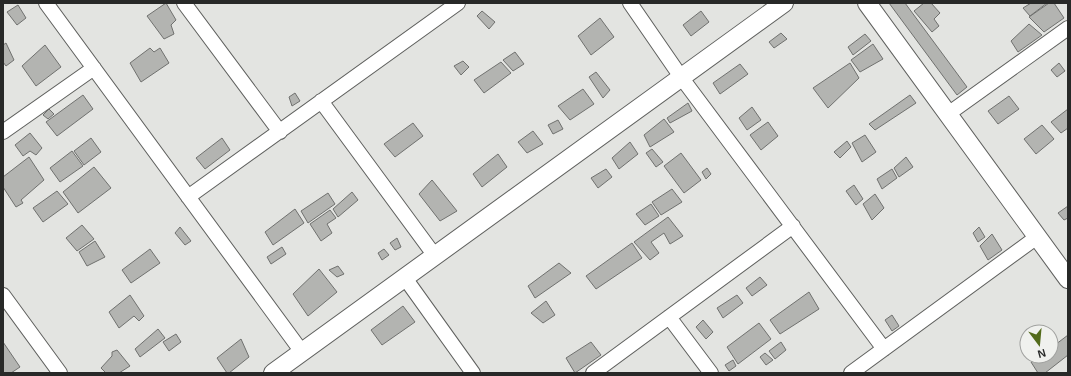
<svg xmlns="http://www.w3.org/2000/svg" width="1071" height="376" viewBox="0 0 1071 376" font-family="Helvetica,sans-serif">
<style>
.building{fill:#b3b4b1;stroke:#70716f}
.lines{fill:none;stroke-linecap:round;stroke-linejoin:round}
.minor-casing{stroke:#5f605e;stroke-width:16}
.tertiary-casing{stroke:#5f605e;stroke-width:20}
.minor{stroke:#fff;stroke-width:14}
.tertiary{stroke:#fff;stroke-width:18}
</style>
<rect width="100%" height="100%" fill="#e3e4e1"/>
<path class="building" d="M166 3 176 20 171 25 174 34 164 39 147 16Z
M889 3H905L967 87 957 95Z
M924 3H931L940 13 934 19 939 26 932 32 914 11Z
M1031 3H1047L1030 16 1023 8Z
M1049 3H1054L1064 18 1044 32 1029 17Z
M18 5 26 18 17 25 7 12Z
M482 11 495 22 489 29 477 16Z
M701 11 709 22 691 36 683 25Z
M600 18 614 37 591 55 578 36Z
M1029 24 1042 35 1018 52 1011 41Z
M781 33 787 39 774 48 769 42Z
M865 34 871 41 853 55 848 47Z
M6 43 14 60 6 66 3 62V45Z
M873 44 883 59 860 72 851 60Z
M45 45 61 67 36 86 22 66Z
M150 48 154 52 160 48 169 63 141 82 130 63Z
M515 52 524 64 513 71 503 60Z
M463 61 469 67 461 75 454 66Z
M501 62 511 73 484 93 474 80Z
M850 63 859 78 828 108 813 88Z
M1059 63 1065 71 1057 77 1051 70Z
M740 64 748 74 720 94 713 83Z
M596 72 610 90 603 98 589 77Z
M583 89 594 104 570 120 558 106Z
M295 93 300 101 292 106 289 97Z
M83 95 93 109 57 136 46 122Z
M910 95 916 103 875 130 869 124Z
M1009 96 1019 109 998 124 988 111Z
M688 103 692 111 670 123 667 118Z
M752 107 761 120 747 130 739 118Z
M49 109 54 114 48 119 43 115Z
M1068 109V128L1061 133 1051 122Z
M664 119 674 132 650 147 644 135Z
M558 120 563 129 553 134 548 125Z
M768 122 778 136 761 150 750 135Z
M413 123 423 136 395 157 384 144Z
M1042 125 1054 139 1036 154 1024 139Z
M533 131 543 144 527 153 518 142Z
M30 133 42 148 36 155 30 151 23 156 15 145Z
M865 135 876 152 862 162 852 143Z
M91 138 101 152 84 165 74 151Z
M222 138 230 150 205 169 196 158Z
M847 141 851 147 840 158 834 152Z
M630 142 638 154 619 169 612 158Z
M652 149 663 162 656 167 646 153Z
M72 151 83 166 60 182 50 168Z
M681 153 701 180 684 193 664 166Z
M498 154 507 167 482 187 473 174Z
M29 157 44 180 21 200 23 203 16 207 3 187V177Z
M906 157 913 167 899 177 894 168Z
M94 167 111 188 78 213 63 192Z
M707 168 711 174 706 179 702 172Z
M606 169 612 177 598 188 591 178Z
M892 169 897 178 882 189 877 179Z
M432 180 457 211 440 221 419 194Z
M854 185 863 199 856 205 846 191Z
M672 189 682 202 661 215 652 202Z
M57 191 68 204 43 222 33 208Z
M352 192 358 200 338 217 333 209Z
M328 193 335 204 308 223 301 211Z
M875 194 884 208 872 220 863 204Z
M651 204 659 216 645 225 636 214Z
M1068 206V218L1064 220 1058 213Z
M295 209 304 223 273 245 265 232Z
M330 210 336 218 327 224 332 233 321 241 310 224Z
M668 217 683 236 670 244 664 233 651 242 659 253 650 260 634 242Z
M82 225 94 239 77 251 66 238Z
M180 227 191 241 185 245 175 233Z
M979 227 985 237 978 242 973 233Z
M992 234 1002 250 988 260 980 246Z
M397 238 401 247 395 250 390 243Z
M95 241 105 257 87 266 79 252Z
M632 243 642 258 596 289 586 276Z
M282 247 286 254 271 264 267 257Z
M150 249 160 263 131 283 122 270Z
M384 249 389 255 382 260 378 253Z
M559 263 571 273 535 298 528 286Z
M338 266 344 274 337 277 329 270Z
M319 269 337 292 308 316 293 294Z
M760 277 767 285 752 296 746 288Z
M809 292 819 309 780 334 770 320Z
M130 295 144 316 139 321 134 316 119 328 109 312Z
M737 295 743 303 723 318 717 308Z
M546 301 555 315 543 323 531 313Z
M403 306 415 322 382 345 371 330Z
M892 315 899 326 892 331 885 320Z
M703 320 713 332 706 339 696 327Z
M759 323 771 339 738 364 727 347Z
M158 329 165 338 140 357 135 349Z
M176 334 181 342 169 351 163 342Z
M1068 335V355L1045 373H1038L1031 362 1040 356H1051V348Z
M241 339 249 357 229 373H227L217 358Z
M3 342 20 367 11 373H3Z
M591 342 601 355 575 373 566 358Z
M781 342 786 350 775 359 769 351Z
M117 350 130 366 119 373H106L101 368 112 356V352Z
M765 353 773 360 766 365 760 357Z
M733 360 736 366 729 371 725 365Z"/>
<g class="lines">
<g class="minor-casing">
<path id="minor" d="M46 3 302 352
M184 3 280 132
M630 3 681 77 884 349
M321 101 435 256
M948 114 1068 28
M3 132 94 68
M188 197 458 3
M405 278 473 373
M3 295 60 373
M669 317 711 373
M593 373 793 226
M851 373 1037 237"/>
</g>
<g class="tertiary-casing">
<path id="tertiary" d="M867 3 1068 279
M273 373 784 3"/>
</g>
<use href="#minor" class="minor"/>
<use href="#tertiary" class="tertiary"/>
</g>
<rect width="1071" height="376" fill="none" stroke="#282928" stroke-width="8"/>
<g transform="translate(1039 344) rotate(164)"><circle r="19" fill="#f0f1ee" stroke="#a0a19f"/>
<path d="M0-3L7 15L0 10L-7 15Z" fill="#536b1b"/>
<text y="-6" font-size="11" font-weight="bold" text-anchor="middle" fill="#282928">N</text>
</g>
</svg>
